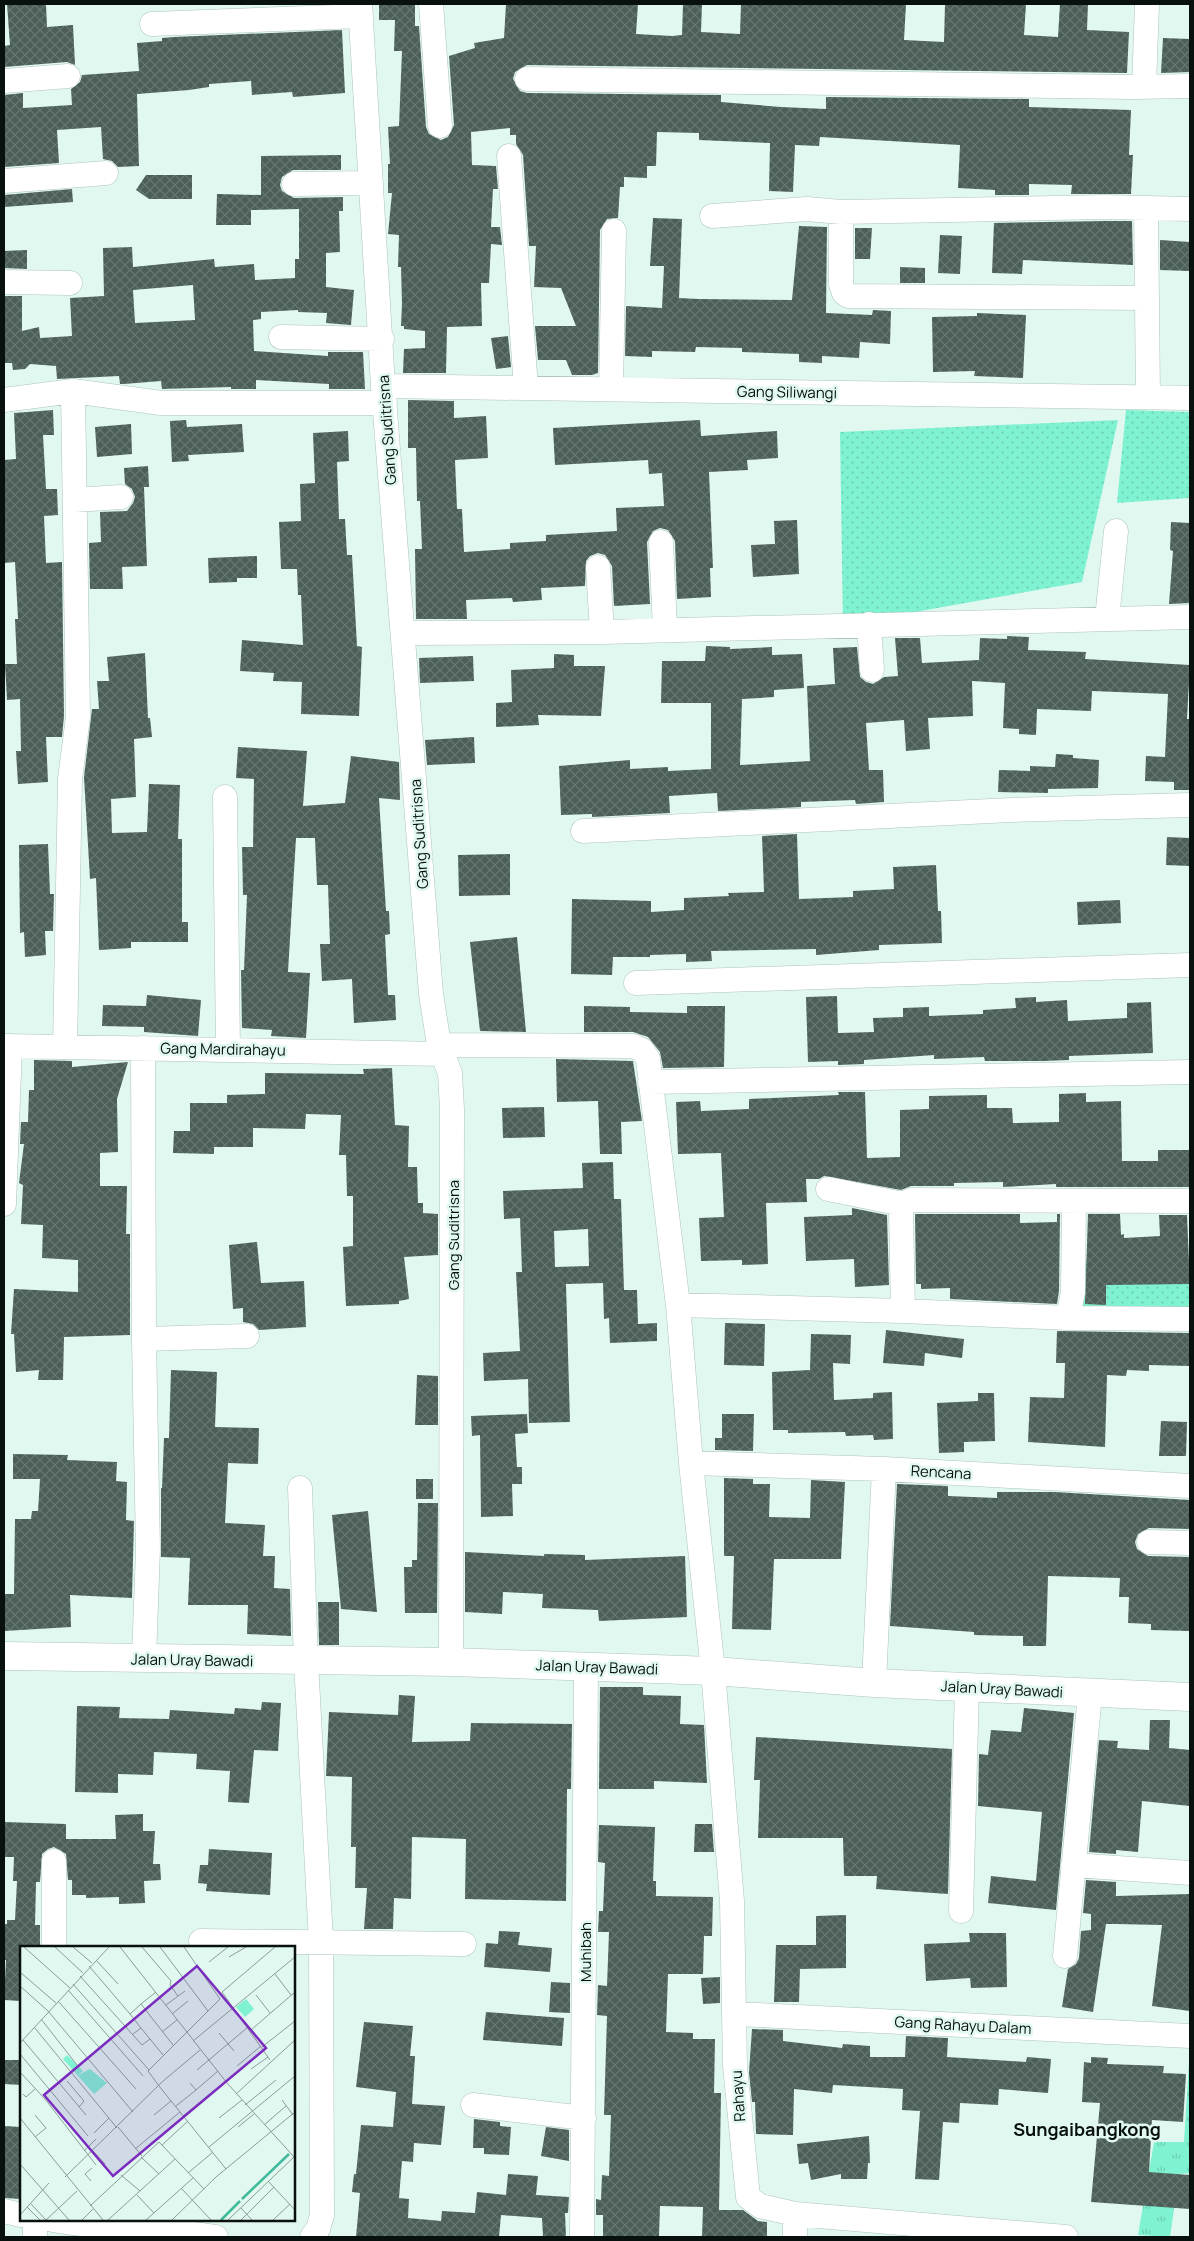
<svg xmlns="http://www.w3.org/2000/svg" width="1194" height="2241" viewBox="0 0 1194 2241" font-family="Manrope,sans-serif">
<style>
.grass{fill:url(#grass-tufts)}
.park{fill:url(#park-dots)}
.building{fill:url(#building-cross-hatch);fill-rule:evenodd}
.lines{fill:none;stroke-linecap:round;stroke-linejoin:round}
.minor-casing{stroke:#aec4bc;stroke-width:25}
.tertiary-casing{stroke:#aec4bc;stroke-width:29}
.minor{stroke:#fff;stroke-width:24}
.tertiary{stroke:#fff;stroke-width:28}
.labels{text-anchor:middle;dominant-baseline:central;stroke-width:5;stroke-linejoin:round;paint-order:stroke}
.street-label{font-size:15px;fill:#09110f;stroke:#e0f8ef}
.quarter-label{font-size:18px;font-weight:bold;fill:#09110f;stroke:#e0f8ef}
.inset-river{fill:none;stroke:#41b99b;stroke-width:2.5}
.inset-road{fill:none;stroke:#8a9c95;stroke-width:1}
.view{fill:#7b2cbf;fill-opacity:0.15;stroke:#7b2cbf;stroke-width:2.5}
.inset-edge{fill:none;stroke:#09110f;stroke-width:2.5}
</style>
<defs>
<pattern id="grass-tufts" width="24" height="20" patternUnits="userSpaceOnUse" patternTransform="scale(1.25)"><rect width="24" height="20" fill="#7ff2d1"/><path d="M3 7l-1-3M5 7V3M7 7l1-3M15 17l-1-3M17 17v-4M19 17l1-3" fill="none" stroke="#6cceb2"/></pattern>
<pattern id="park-dots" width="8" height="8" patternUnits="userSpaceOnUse" patternTransform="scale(1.25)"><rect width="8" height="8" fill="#7ff2d1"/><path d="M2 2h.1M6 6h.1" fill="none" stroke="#6cceb2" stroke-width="1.8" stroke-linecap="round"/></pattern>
<pattern id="building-cross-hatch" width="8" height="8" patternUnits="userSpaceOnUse" patternTransform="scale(1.25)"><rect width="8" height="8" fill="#4b5f58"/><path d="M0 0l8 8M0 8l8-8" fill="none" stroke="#667570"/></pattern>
</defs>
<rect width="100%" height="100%" fill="#e0f8ef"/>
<path class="grass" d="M1190 2048V2173L1179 2174 1170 2237 1138 2235 1154 2142H1184Z"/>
<path class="park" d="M1126 410 1190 412V498L1117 503Z
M1118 420 1082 582 843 625 840 432Z
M1083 1262H1190V1308L1082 1306Z"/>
<path class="building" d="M7 4H46L47 27 73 25 75 65 67 62 4 67V46L10 45Z
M379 4H415V26H419L426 127 429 134 441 140 448 137 454 125 449 56 475 48 474 43 504 38 506 4H638L636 34 672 36 682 35 683 4H702L701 32 740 34 741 4H906L904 40 944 42 945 4H1026L1024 35 1058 37 1060 4H1088L1087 30 1129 32 1127 73 527 65 515 72 513 79 520 91 527 93 721 95V102L781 107 826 109V97L1029 99V107L1131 110 1129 155H1133L1131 194H1071L1072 185 1029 184V195H995V190L958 188 960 145 820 137 819 146 795 145 793 192 769 191 770 143 699 140V133L657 132 656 166H647V178L624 177V187H620L618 218 607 219 600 230 598 373 592 375H572L566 360H538L535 326H576L561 288 534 287 536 246H529L523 155 516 144V135H510V128L471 132 472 165 496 166 498 189H493L491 227H500L502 245 491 244 489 283H481L482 326 447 327 446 373H403L404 349 425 348V331L404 329V326H401L402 304 401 267H398L399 235 388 234 392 193H388V164H390L388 127 399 126 402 51H394L395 20H379Z
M342 30 345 93 293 97 292 92 252 95 251 81 209 84V87L189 90 137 94 139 166 118 167 112 161 103 159 101 127 57 130 59 163 4 167V95L23 93V108L72 105 71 89 80 82 82 75 139 71 137 43 162 41V38L174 37Z
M1163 38 1190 39V72L1161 73Z
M341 155V170H293L282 177 280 185 282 191 294 198 343 197V211H339L340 252 326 253V287L354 290 351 325 326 323 327 313 298 312V310L261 312V319L253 320 254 351 328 356V352H363L365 389H329V384L256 380V389H231V387L162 389 161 381 124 384H120L119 376 57 379 56 366 30 364 25 369 13 370 12 363H4V296H22V331L39 327 40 338 72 336 70 298 104 296 103 248 132 247 133 267 214 259 215 267 254 264 255 280 295 278V259H299V209L251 210V225H216L217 194 261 195V156ZM193 285 195 320 135 323 133 290Z
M146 175H192V199H149L136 190Z
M72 189 73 202 4 207V195Z
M653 218 682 219 679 298 698 299 792 300 799 226 827 227 826 313 872 315 873 310 891 311 890 344 860 342 859 358 822 356V363L799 362V354L742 352V348L696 347 695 352 652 351V357L625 356 626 306 662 308 664 266H650Z
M1105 221H1132L1133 265 1023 260 1022 274 992 273 994 223Z
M855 228H872L870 259H855Z
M940 235 962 236 960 274 938 273Z
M1160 240 1190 242V271L1160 270Z
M27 250V269L4 268V251Z
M900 267 925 268V283H900Z
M977 313 1026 315 1023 378 974 376 975 371 933 372 932 317 977 316Z
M508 336 511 367 496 369 491 338Z
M408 400 454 401V418L486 416 488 458 455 460 457 509H462L464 552 510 549V543L546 541V535L617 531 616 508 664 506 662 473 649 474 648 460 555 465 553 428 700 420 701 436 777 431 778 458 747 460 748 470 709 472 713 568H710L711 597 677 599 675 541 668 530 660 528 653 531 647 542 650 604 614 606 612 566 605 555 598 553 590 556 586 561 585 586 541 588 542 600 513 602 512 598 466 600 467 619H416L415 549H422L420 501H417L416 448H408Z
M53 410 54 435H43L46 489H57L58 515 44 516 46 563 62 562 64 716 62 737H46L48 782 18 784 16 751H21L20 699 7 700 5 664H17L15 619H18L15 562 4 563V460L16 459 14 413Z
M186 420 187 427 242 424 244 452 188 455 189 461 172 462 170 421Z
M131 424 132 454 97 457 95 427Z
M348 431 349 461 337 462 339 519H345L347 555H352L357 646 362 647 359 716 301 714 302 682 273 681 274 673 240 671 242 640 303 645 301 595H298L297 569H281L279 522 301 521 300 484 315 483 313 433Z
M148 466 149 487H144L147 566 122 567 123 589H90L89 543 101 542 100 512 127 511 133 503 135 497 132 489 125 484 124 468Z
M797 520 799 574 753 577 751 545 775 544 774 521Z
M1171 522 1190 523V603L1169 604 1173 551 1170 550Z
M257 556V578H237V582L209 583 208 558Z
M1007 636 1029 637 1028 650 1086 652 1085 659 1190 665 1187 719H1190V790H1174V782L1145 781 1146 756 1165 757 1168 694 1092 691 1091 711 1037 709 1036 735 1019 734V729L1003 728 1005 683 972 681 973 716 928 718 930 749 906 751 904 720 866 723 869 770H883L884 802 856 804 855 800 801 802V807L718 811 717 793 669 796 670 813 592 817V814L561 815 559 766 630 760V769L668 767V771L711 769V703H661L662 661H705L706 646 730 647V649L772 647V655L802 654 804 688 774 690V697L742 699 740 765 810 761 807 686 835 684 833 648 857 647 860 677 866 682 873 684 884 677 898 676 895 638H920L922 663 979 660 980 638 1007 639Z
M145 653 148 718H150L152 737 134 739 136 797 111 799 112 833 147 832 149 784 180 785 178 839H182V922H188V942H131V948L99 950 96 878 90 879 84 777 92 709H99L97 681H109L107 657Z
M554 654 574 655V666H605L601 716 538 715 539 725 496 727V703L512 702 511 670 554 668Z
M473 656 474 681 420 683 419 658Z
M474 737 475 763 427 765 425 740Z
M238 747 307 751 303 806 345 803 351 756 399 762 400 800 379 798 386 911H389L390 934 385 935 388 995H395L396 1020 354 1023 352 979 322 981 320 944H330L328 885H317L315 838H296L288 972 310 973 306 1038 271 1036 272 1030 242 1028 241 970H244L247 895H243L242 847H253L254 779 236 778Z
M1056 754 1073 755V758L1099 760 1098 788 1048 789V793L998 792 999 770 1030 771V766L1055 767Z
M797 834 799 899 853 897V891L894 889 893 867 936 865 938 911H941L942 943 879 945V950L816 955V949L711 951 712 961 686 962V954L650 955V957H613L612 975 571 974 572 899 651 901V912L684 910V898L729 896 728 893 764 892 762 836Z
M1167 837 1190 838V866L1166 865Z
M48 844 50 894H54L53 931H45L46 955 25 957 24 932 20 933 19 845Z
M510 854V895L459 896 458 855Z
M1120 900 1121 923 1078 925 1077 902Z
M517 937 526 1032 480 1031 470 942Z
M147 995 201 1000 198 1036 144 1032V1027L102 1026 103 1005 146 1006Z
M837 996 838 1033 874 1032 873 1018 903 1017V1008L929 1007V1016L983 1014V1010L1016 1008 1015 998 1036 997V1002L1067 1000 1068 1021 1127 1018V1003L1151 1002 1153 1053 1069 1056V1060L1043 1061H985L984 1057 934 1059V1055L864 1060V1064L838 1065V1061L808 1062 806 997Z
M584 1006 630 1007V1012L687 1013V1006H725L724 1067 663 1068 660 1052 648 1037 633 1032H584Z
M556 1059 633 1061 642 1121 621 1122 622 1154H600L598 1101 557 1102Z
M34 1060 72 1061V1067L128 1062 117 1099 118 1152 100 1153V1186H127L126 1234H130V1335L64 1337 63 1380H38L39 1370 16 1372 14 1334H11L14 1289 78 1292V1260L42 1258 43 1225 21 1224 23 1185 19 1183 24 1144H20L21 1122H28L29 1090H34Z
M392 1068 395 1125 409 1126 408 1167H417L418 1203H423V1213L438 1214V1255L404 1257 409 1299 399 1301V1304L346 1306 343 1247 353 1246V1196H347L346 1155H339L341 1115 306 1114 305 1129 253 1128V1147H214V1154L173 1153 174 1131H190V1103H227V1095L265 1094V1073L364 1074 363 1069Z
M838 1092H865L867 1158 900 1157V1110L929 1109V1096L987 1095V1108H1012L1013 1123 1059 1122V1094L1086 1093V1102L1121 1101 1122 1161H1158V1150H1190V1187H1056V1184L1003 1187V1182L954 1183V1186H911L901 1190 824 1176 819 1179H806L807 1202 766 1203 768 1264 742 1265V1260L701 1261 699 1218 724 1217 721 1153 678 1154 676 1102 700 1101 701 1111 749 1109V1099L839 1095Z
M544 1107 545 1137 503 1138 502 1108Z
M613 1162 614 1199H621L624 1290H637L638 1324 657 1323V1341L610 1343 609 1318 604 1319 603 1283 566 1284 570 1422 529 1423 528 1379 484 1381 483 1353 520 1351 516 1272H522L520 1218 504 1219 503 1191 583 1188 582 1163ZM588 1229 589 1266 555 1267 554 1231Z
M852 1208 887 1215 889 1285 855 1287 854 1259 806 1261 804 1217 852 1215Z
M915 1214H1020V1223L1057 1222V1214H1060L1059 1291 1057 1304 950 1299V1288L921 1289V1284H916Z
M1088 1214H1120L1121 1235 1124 1234V1238L1160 1236 1159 1215H1187L1190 1284 1106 1285V1305L1085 1304Z
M257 1242 261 1283 304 1281 306 1327 259 1330 253 1324 243 1322V1308L233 1309 229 1245Z
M725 1323 765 1324 764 1366 724 1365Z
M886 1330 964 1339 962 1358 925 1353 924 1366 883 1363Z
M1057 1331 1190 1333 1189 1366 1149 1365V1371L1127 1370 1126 1376 1107 1375 1105 1447 1028 1442 1030 1397 1064 1398 1065 1363H1056Z
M811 1334 851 1335 850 1364 833 1363 834 1400 873 1398V1393L892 1392 893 1439 874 1440 873 1435 846 1436 845 1432 788 1433V1430H773L772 1372 810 1370Z
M171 1370 217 1372 215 1427 259 1428 258 1464 228 1463 225 1523 265 1525 263 1556H275L274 1588 290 1589 291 1636 247 1634 248 1605H188L190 1558 161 1557V1488H162L164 1438H169Z
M417 1375 438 1376V1425H415Z
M978 1393H994L995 1441 964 1442V1452L939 1453 937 1403 978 1401Z
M527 1414 528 1433 515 1434 517 1467H522V1484H512L513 1516 481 1517 480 1435 472 1436 471 1416Z
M722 1414H754L753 1451 715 1450V1438H722Z
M1161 1421 1187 1422 1186 1456H1159Z
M13 1454 68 1455 67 1460 117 1462 116 1481 127 1482 126 1520 134 1521 132 1598 70 1595 71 1627 4 1631V1594H14L15 1519H31L32 1511H38L40 1479H13Z
M724 1478 753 1479V1484H770L769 1517 810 1518 811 1480 845 1482 841 1559H774L771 1630 732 1629 734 1556H724Z
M416 1479H433V1499H416Z
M897 1484 948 1486V1496L997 1498V1492H1055L1190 1500V1529L1149 1528 1138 1534 1135 1542 1137 1549 1148 1556 1190 1557V1631L1151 1630V1624L1128 1623 1129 1597H1119L1120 1578 1048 1576 1046 1646H1023V1636L974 1635V1632L890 1626Z
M418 1503H438L437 1613H405L404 1567H412V1560H417Z
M368 1511 377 1612 341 1609 332 1515Z
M465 1552 544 1556V1554L585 1555V1560L685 1556 687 1617 599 1621 598 1610 542 1608 543 1594 503 1592 502 1614 465 1612Z
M318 1602H339V1645H319Z
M600 1687H643V1695L681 1696 680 1724 704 1725 707 1783 654 1781V1789H599Z
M399 1695 415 1696 412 1742 470 1741 471 1723 572 1724 571 1789H567L566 1901 465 1899 466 1839 412 1837 411 1899 394 1898 393 1929H364L367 1888H355L356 1847H351L352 1777 326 1776 329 1712 398 1715Z
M262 1702 281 1703 278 1751 254 1750 249 1803 228 1802 230 1771 196 1769 197 1754 154 1752 153 1775 118 1774V1793L75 1792 77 1706 120 1707 119 1718 169 1719 170 1710 234 1714 235 1708 261 1710Z
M1024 1708 1074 1713 1056 1910 988 1903 991 1876 1036 1881 1042 1812 978 1806 979 1754 988 1755 991 1730 1021 1732Z
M1150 1720H1170L1169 1748 1190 1750V1806L1142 1801 1138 1852 1116 1850V1854L1089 1852 1099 1740 1118 1741 1117 1748 1149 1750Z
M756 1737 952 1749 948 1894 876 1889 877 1876H844L843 1838H758L760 1780H754Z
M143 1814V1831H155L153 1864H160L161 1880 144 1881 145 1903 119 1904V1897L86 1898V1895H72V1880H68L66 1854 54 1847 48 1849 42 1854 40 1882H36L35 1925H40V1947H21V2001L4 2000 6 1960H4V1924H7V1920H15L17 1881H13L14 1857H4V1822L66 1824V1839H116L115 1815Z
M695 1824H712L714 1852H694Z
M599 1825 655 1827 653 1881H656V1896L713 1897 712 1936H704L703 1974H668L666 2032 693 2033V2039H715L714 2093H721L719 2210H743L758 2221 767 2222V2237H702L703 2207 660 2206 659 2236 603 2237V2215H596V2199L601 2200 602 2175 609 2176 611 2115H604L607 2016 597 2015 598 1985 607 1986 609 1932H598L599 1911H603L605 1863 598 1862Z
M209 1849 272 1853 270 1895 206 1891 207 1884 198 1883 200 1865H208Z
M1086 1880 1116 1882V1896L1190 1894V2011L1152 2006 1162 1925 1116 1924H1106L1093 2012 1062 2007 1068 1969 1076 1964 1079 1958 1081 1931 1091 1930V1914L1083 1913Z
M846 1915V1968L800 1969 799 2002H774L776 1945H816V1916Z
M499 1931 520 1932 518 1945 552 1948 550 1972 484 1967 486 1943 498 1944Z
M969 1933H1006L1007 1987 971 1988 970 1978 926 1981 924 1944 970 1942Z
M720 1977V2003L703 2004 701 1978Z
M551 1982 570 1983V2013L549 2012Z
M486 2012 564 2018 562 2046 483 2040Z
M364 2022 413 2026 410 2056H415L412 2104 445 2106 441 2145 414 2143 413 2162 402 2161 399 2198 409 2199 408 2218 441 2221 442 2211 475 2213 477 2192 506 2195 508 2174 538 2176 536 2195 569 2197 568 2213H565L566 2237H543L542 2218 501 2215 499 2237H356L360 2193 352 2192 354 2174H356L361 2125 393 2127 396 2092 356 2087Z
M752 2029 783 2030V2041L842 2048 843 2044 870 2046V2057H905L906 2036 948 2038 947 2057 1026 2062 1027 2057 1051 2059 1048 2093 999 2089 998 2105 960 2103 959 2123 943 2122 939 2180 915 2179 920 2111 902 2110 903 2089 833 2085 832 2093 794 2089 793 2135 756 2134 755 2102H752L749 2072Z
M1091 2057 1108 2058 1107 2064 1164 2066 1163 2073 1186 2074 1183 2122 1152 2120 1149 2172 1190 2175V2209L1091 2202 1100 2103 1082 2102 1084 2062 1091 2063Z
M4 2060H21V2085L4 2084Z
M474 2119 500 2122V2126L511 2127 509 2155 484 2154V2148H473Z
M4 2126 21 2127V2199L4 2198Z
M546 2127 569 2130V2161L541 2156Z
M869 2136 870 2163H868L867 2179H841V2174L811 2180 808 2163 799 2164 797 2144Z"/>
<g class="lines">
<g class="minor-casing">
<path id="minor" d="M360 4 383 386 431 994 439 1045 450 1073 452 1109 451 1662
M431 4 440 126
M152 24 361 16
M527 79 1133 87 1190 86
M4 81 68 76
M1144 87 1147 4
M509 156 526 388
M4 181 106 173
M294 184 371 183
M1146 209 1148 397
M841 212V284L844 293 848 296 1147 298
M712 216 807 209 841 212 1105 207 1190 209
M4 282 70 283
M281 337 382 339
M383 386 1190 398
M611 389 614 231
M4 400 73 391 161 403H385
M75 500 121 497
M661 542 665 629
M598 567 602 632
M1107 619 1116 531
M869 624 872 670
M404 633 602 632 1190 617
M225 797 228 1049
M583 831 1011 810 1190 805
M636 983 1190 965
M439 1045 633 1046 642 1050 648 1059 678 1305 691 1463 713 1671 732 1901 735 2066 748 2197 760 2206 795 2214 1066 2237
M4 1046 442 1054
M65 1047 70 779 78 717 73 391
M143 1048 144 1339 247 1336
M650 1082 1190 1072
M828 1189 903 1204
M4 1204 10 1046
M678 1305 903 1311 901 1212 904 1203 911 1200 1190 1201
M903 1311 1068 1318 1073 1292 1074 1202
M1068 1318 1190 1319
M691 1463 884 1469 1190 1486
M300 1488 306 1661 321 1942 322 2215 318 2229 312 2237
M1149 1542 1190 1543
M144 1659 148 1549 144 1339
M874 1683 884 1469
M1073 1865 1190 1873
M961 1911 967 1688
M201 1941 464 1944
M54 1947V1861
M1065 1956 1090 1694
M736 2014 1190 2036
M473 2105 584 2118
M4 2211 21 2215
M53 2220C107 2230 162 2228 216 2237
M35 2237V2220
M582 2237 586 1667
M795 2237V2214"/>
</g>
<g class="tertiary-casing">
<path id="tertiary" d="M4 1656 451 1662 713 1671 874 1683 1190 1697"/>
</g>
<use href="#minor" class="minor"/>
<use href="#tertiary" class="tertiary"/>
</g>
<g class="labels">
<g class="street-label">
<text transform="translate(787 392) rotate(1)">Gang Siliwangi</text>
<text transform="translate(387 430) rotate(-94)">Gang Suditrisna</text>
<text transform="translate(419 834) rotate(-94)">Gang Suditrisna</text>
<text transform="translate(223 1049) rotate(1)">Gang Mardirahayu</text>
<text transform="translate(453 1235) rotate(-90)">Gang Suditrisna</text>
<text transform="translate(941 1472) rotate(3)">Rencana</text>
<text transform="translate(192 1660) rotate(1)">Jalan Uray Bawadi</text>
<text transform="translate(597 1667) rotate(2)">Jalan Uray Bawadi</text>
<text transform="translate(1002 1689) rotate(3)">Jalan Uray Bawadi</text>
<text transform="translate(585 1952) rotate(-90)">Muhibah</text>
<text transform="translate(963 2025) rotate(3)">Gang Rahayu Dalam</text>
<text transform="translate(738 2096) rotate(-94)">Rahayu</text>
</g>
<g class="quarter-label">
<text x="1087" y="2129">Sungaibangkong</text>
</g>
</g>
<g transform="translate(20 1946)">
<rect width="275" height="275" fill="#e0f8ef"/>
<path d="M226 53 234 63 225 71 216 61ZM47 109 63 125 58 129 70 123 87 137 74 148 43 113Z" fill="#7ff2d1"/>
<path class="inset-river" d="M222 253 269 208M201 274 220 255"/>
<path class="inset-road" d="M4 1 50 42M35 1 63 27M53 1 72 17M100 1 207 137 275 212M122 1 151 35 150 39 158 50M140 1 188 65M209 11 226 1M76 14 98 38M189 16 208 1M69 20 110 68 121 58M0 26 36 57M255 28 271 49M60 30 122 99 130 93 143 109M53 38 129 124M0 40 28 65 113 166M48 44 123 130M136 46 121 58 153 99M202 46 250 114M202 46 255 1M236 49 250 67M38 55 116 143M146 59 165 45M110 68 121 82M152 68 168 55M21 73 57 119M14 81 97 182M231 84 275 46M142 86 157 74M199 87 214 105M113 88 121 82 130 93M3 94 66 169M173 95 275 11M0 97 89 1M242 101 275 75M0 108 68 190M217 120 241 100M231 123 248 111M177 124 228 81M0 126 25 153 76 219M47 135 64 155 59 161M139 140 128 125 200 53 164 1M139 140 206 223M176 144 198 125M3 148 6 151 15 143M216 148 275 94M262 154 273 169M225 159 256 134M156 160 176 144 170 137M134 169 151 155M163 170 244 104M0 172 83 274M199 172 222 154M244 179 266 160M98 181 122 210M218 181 234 168M74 187 89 172M15 191 26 182 15 169M142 199 168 175M189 201 275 130M115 203 160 166M64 205 76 193M73 205 85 218M121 211 139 228M0 218 49 274M168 227 193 206M101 229 120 245M45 231 142 136 180 104M71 235 65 228 72 222M248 235 275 264M161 242 191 274M117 249 134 267M11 258 26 274M70 260 139 196 184 243M7 261 20 274M221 262 232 274M0 269 29 237M26 274 57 245M62 274 73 263M88 274 155 213M126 274 173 232M152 274 196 231 275 166M208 274 275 210M221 274 254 241M253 274 270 258"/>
<path class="view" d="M177 20 246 102 93 230 24 149Z"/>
<rect width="275" height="275" class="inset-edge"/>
</g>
<rect width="1194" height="2241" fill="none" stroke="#09110f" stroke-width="10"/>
</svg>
